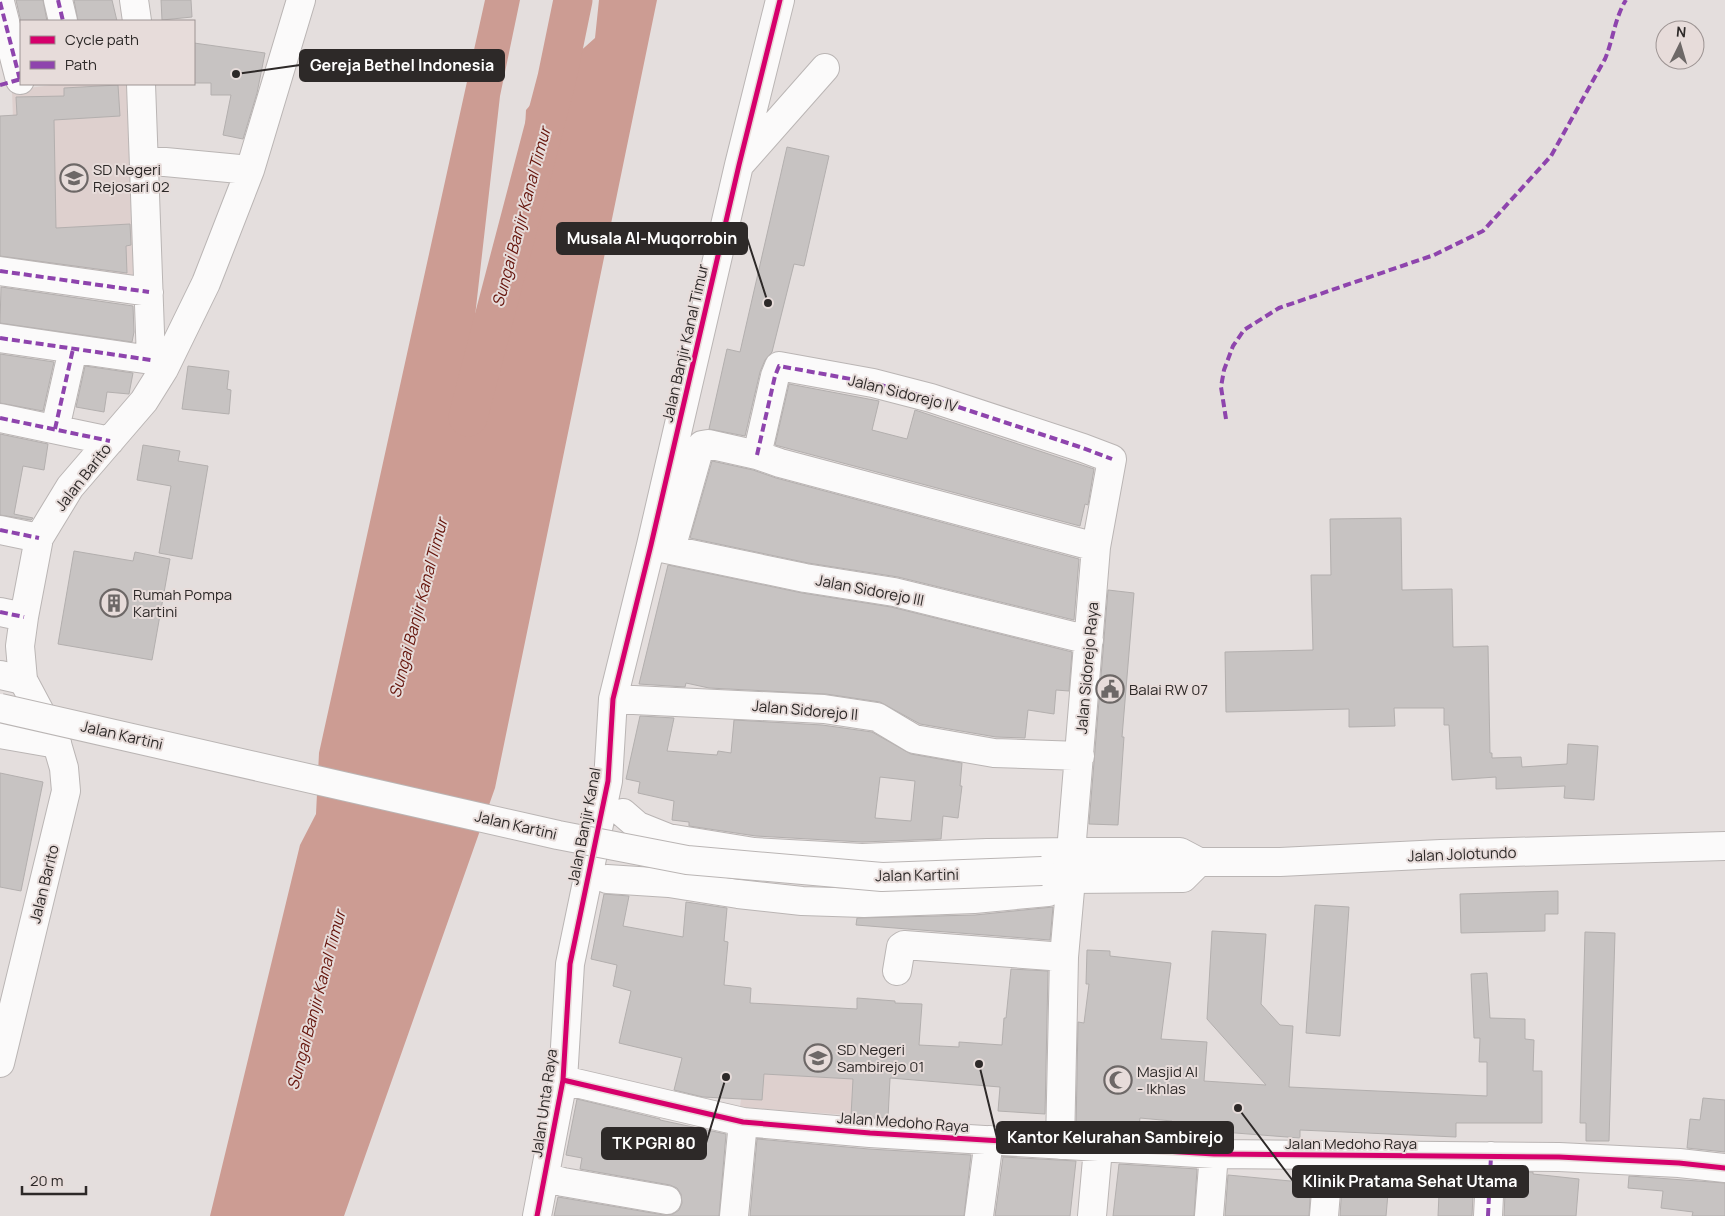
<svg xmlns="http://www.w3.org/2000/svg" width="1725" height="1216" viewBox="0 0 1725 1216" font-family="Manrope,sans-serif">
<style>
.built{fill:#ded0ce}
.water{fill:#cc9c93}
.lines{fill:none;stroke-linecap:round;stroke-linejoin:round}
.river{stroke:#cc9c93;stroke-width:39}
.building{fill:#c7c3c2;stroke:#b3afae;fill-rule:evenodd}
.minor-casing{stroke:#bab5b4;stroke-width:30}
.major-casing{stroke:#bab5b4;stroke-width:30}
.minor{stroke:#fbfafa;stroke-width:28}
.major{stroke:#fbfafa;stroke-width:28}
.major-bridge-casing{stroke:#bab5b4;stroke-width:30;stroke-linecap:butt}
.major-bridge{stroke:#fbfafa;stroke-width:28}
.quiet{stroke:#8e44ad;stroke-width:4;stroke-dasharray:8 4;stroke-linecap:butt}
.cycleway-casing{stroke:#e7dcda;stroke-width:8}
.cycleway{stroke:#d6006c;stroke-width:5}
.labels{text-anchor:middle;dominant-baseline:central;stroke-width:4;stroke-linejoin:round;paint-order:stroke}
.poi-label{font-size:15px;fill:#2d2928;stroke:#e7dcda;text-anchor:start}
.street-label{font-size:15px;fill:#2d2928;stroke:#e7dcda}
.water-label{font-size:16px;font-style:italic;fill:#641209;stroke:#e7dcda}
.leader{fill:none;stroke:#2d2928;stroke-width:2}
.callout-dot{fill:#2d2928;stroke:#e7dcda;stroke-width:2}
.callout{fill:#2d2928;stroke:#2d2928;stroke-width:2}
.callout-label{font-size:16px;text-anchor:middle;font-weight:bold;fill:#fff}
</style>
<rect width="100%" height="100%" fill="#e4dedd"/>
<path class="built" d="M60 84H128L140 281 18 266 12 90Z
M857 998 895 1001 888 1118 740 1107 741 1099 762 1042 764 1003 857 1009Z"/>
<path class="water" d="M485 0H520L500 96 468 378 491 358V304L500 269 525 234 529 215 524 147 526 110 567 63 595 38 599 0H657L495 788 344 1216H210L300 845 316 814 319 753Z"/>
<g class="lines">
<path class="river" d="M468 417 557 78 573 0"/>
</g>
<path class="building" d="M16 0H43L47 21 21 22Z
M74 0H112L117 21H78Z
M161 0H191L192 17 162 20Z
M194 43 265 53 257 93 243 139 223 135 231 95H211V83H194Z
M118 85 120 116 54 120 56 228 130 224 131 245 126 246 127 273 0 256V116L17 115 16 97 64 96V88Z
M787 147 829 156 804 266 794 264 772 352 765 360 760 372 745 436 709 429 727 349 740 352Z
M1 287 133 306 134 332 132 342 0 323Z
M0 354 54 362 43 411 0 403Z
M85 366 133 373 129 394 107 392 104 412 76 407Z
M188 366 229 371 227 389 231 390 229 414 182 409Z
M789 384 879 401 872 430 907 439 915 410 1094 469 1088 505 1085 504 1080 526 775 445Z
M0 434 48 444 44 470 23 466 14 514 33 518 31 520 0 515Z
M143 445 180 451 178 461 208 466 192 559 159 553 171 486 137 480Z
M712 461 753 470 776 478 1079 559 1074 620 898 577 808 563 690 538Z
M1401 518 1402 590 1452 589 1453 647 1488 646 1490 753H1492V758L1521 757 1522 767 1567 764 1568 744 1598 746 1594 800 1564 798 1565 786 1496 789V777L1452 780 1449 725H1444V708H1394L1395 726 1349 727V709L1226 712 1225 652 1313 650 1311 575H1331L1330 519Z
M74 551 133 561 135 552 170 559 152 660 58 644Z
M668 565 802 593 891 607 1072 652 1069 691 1056 690 1054 714 1028 710 1025 738 996 737 920 724 880 702 826 694 709 688 686 683 685 687 639 684Z
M1108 590 1134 593 1122 737H1124L1118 825 1089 824Z
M640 716 674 718 667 751 717 755 718 751 731 753 734 720 822 725 872 732 911 754 962 763 960 786H962L958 818 943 816 941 839 862 842 756 836 689 826V822L672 820 674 801 638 793 640 782 626 779ZM880 777 915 781 911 821 875 818Z
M0 773 43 782 21 891 0 887Z
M1558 891V914H1545V931L1461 933 1460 894Z
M604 894 629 896 623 926 683 937 686 902 727 908 724 941 728 942 724 985 751 988 750 1003 857 1009V998L895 1001V1003L922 1004 919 1045 959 1047V1042L1002 1045 1004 1018H1006L1011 969 1048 971 1045 1114 998 1111 1000 1087 890 1078 888 1118 851 1116 853 1079 764 1074 762 1100 703 1097 674 1090 682 1058 619 1043 631 991 613 986 617 965 591 959Z
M1315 905 1349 907 1340 1036 1306 1033Z
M1053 907 1050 940 856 925 857 918 975 915Z
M1212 931 1266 934 1261 1004 1280 1025 1293 1026 1289 1087 1487 1096V1062H1479L1480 1038H1474L1471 974 1487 973 1490 1018 1525 1019V1039L1534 1040 1533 1071H1542V1123H1456V1137L1300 1130V1138L1171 1128 1172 1121 1140 1118 1138 1134 1076 1130 1078 1022 1084 1023 1089 984H1086L1087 950 1110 951V956L1171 963 1161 1039 1207 1042 1204 1081 1266 1085 1207 1019Z
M1585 932 1615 933 1609 1141H1586V1123H1580Z
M1703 1098 1725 1100V1152L1687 1148 1690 1119 1700 1120Z
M577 1099 660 1119V1120L726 1134 719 1216H554L558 1197 664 1215 673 1214 679 1210 682 1203 681 1194 677 1188 670 1185 580 1169 582 1158 566 1155Z
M757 1139 869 1149 971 1155 964 1216H750Z
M1003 1157 1076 1161 1070 1216H995Z
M1119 1164 1197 1169 1194 1216H1113Z
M1343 1171H1390L1386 1216H1340Z
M1440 1172 1474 1174 1472 1216H1438Z
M1506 1172H1533V1174L1579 1179 1576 1216H1504Z
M1228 1175 1311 1183 1309 1216H1225Z
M1629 1176 1725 1183V1216H1692L1693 1212 1661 1208 1663 1191 1628 1188Z"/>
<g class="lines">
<g class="minor-casing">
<path id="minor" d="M58 0 63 21
M134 0 137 21
M0 2 20 80
M141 84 151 360 164 369
M144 160 250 170
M742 162 825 68
M0 271 149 292
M0 338 151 360
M0 418 110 441
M55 429 73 349
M757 455 775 376 779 366 873 383 931 398 1083 448 1112 459 1096 547 1071 852V879L1064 957 1060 1145
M0 530 39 538
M652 546 805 578 894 592 1089 640
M671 549 699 450 702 445 708 444 757 455 780 463 1096 547
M0 612 24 617
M613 699 824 709 877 717 914 739 994 753 1080 756
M623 813 638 826 668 838 754 852 862 858 987 853 1071 852
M607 879 669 883 738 894 802 901 864 903 974 899 1048 892 1071 879
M897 971 901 947 904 945 1064 957
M0 1063 66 791 64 768 57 744 23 680 20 646 24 617 39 538 70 487 144 401 164 369 206 283 250 170 301 0
M563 1080 743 1122 870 1133 1214 1154 1559 1157 1679 1163 1725 1168
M545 1177 563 1182 667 1200
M537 1216 563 1080 570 964 608 781 613 699 651 545 739 165 780 0
M734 1216 743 1122
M979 1216 989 1140
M1092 1216 1098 1148
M1209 1216 1214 1154
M1324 1216 1329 1156
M1488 1216 1491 1156"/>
</g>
<g class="major-casing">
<path id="major" d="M0 675 23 680
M0 734 57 744
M1042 871 1071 852H1180L1199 862H1280L1441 854 1725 846
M1042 871 1071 879 1183 878 1199 862"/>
</g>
<use href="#minor" class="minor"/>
<use href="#major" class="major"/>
<g class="major-bridge-casing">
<path id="major-bridge" d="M0 708 558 835 687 860 882 877 1042 871"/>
</g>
<use href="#major-bridge" class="major-bridge"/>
<path class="quiet" d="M58 0 63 21
M0 2 20 80
M0 85 21 79
M0 271 149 292
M0 338 151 360
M0 418 110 441
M1226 419 1221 387 1224 370 1233 346 1244 330 1279 308 1434 255 1483 231 1551 156 1605 59C1613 40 1615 17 1626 0
M55 429 73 349
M757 455 775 376 779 366 873 383 931 398 1083 448 1112 459
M0 530 39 538
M0 612 24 617
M1488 1216 1491 1156"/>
<g class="cycleway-casing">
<path id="cycleway" d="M563 1080 743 1122 870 1133 1214 1154 1559 1157 1679 1163 1725 1168
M537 1216 563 1080 570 964 608 781 613 699 651 545 739 165 780 0"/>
</g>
<use href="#cycleway" class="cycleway"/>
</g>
<defs>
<g id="school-ring" transform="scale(1.4375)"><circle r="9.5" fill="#e7dcda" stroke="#6d6867" stroke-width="1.5"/><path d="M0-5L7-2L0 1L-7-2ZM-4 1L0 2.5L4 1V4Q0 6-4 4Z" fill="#6d6867"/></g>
<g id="building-ring" transform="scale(1.4375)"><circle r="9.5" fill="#e7dcda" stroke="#6d6867" stroke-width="1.5"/><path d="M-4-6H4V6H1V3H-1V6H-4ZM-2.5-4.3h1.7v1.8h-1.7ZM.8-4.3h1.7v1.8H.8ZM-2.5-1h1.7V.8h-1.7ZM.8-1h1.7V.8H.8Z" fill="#6d6867"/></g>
<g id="civic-ring" transform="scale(1.4375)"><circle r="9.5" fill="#e7dcda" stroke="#6d6867" stroke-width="1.5"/><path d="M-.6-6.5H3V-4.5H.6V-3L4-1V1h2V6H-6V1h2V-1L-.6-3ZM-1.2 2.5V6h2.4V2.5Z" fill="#6d6867"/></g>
<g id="mosque-ring" transform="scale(1.4375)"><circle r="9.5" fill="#e7dcda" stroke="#6d6867" stroke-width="1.5"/><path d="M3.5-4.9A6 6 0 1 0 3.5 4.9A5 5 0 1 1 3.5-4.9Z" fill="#6d6867"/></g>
</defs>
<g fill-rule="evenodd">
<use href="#school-ring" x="74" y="178"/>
<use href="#building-ring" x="114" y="603"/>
<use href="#civic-ring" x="1110" y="689"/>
<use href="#school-ring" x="818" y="1058"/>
<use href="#mosque-ring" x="1118" y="1080"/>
</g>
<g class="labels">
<g class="poi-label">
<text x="93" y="169">SD Negeri<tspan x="93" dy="17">Rejosari 02</tspan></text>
<text x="133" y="594">Rumah Pompa<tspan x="133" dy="17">Kartini</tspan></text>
<text x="1129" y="689">Balai RW 07</text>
<text x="837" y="1049">SD Negeri<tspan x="837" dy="17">Sambirejo 01</tspan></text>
<text x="1137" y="1071">Masjid Al<tspan x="1137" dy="17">- Ikhlas</tspan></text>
</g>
<g class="street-label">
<text transform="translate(685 343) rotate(-77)">Jalan Banjir Kanal Timur</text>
<text transform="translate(903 393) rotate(14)">Jalan Sidorejo IV</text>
<text transform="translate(83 477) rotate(-52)">Jalan Barito</text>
<text transform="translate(870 590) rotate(11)">Jalan Sidorejo III</text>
<text transform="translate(1087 668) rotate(-85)">Jalan Sidorejo Raya</text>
<text transform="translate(805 710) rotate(5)">Jalan Sidorejo II</text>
<text transform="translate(122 735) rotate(13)">Jalan Kartini</text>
<text transform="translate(516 825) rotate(13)">Jalan Kartini</text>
<text transform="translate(584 826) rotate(-79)">Jalan Banjir Kanal</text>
<text transform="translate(1462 854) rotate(-2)">Jalan Jolotundo</text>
<text transform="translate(917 875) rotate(-1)">Jalan Kartini</text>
<text transform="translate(44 884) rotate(-76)">Jalan Barito</text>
<text transform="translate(544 1103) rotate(-82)">Jalan Unta Raya</text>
<text transform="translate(903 1122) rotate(4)">Jalan Medoho Raya</text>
<text x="1351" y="1143">Jalan Medoho Raya</text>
</g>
<g class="water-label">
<text transform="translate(521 217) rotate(-75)">Sungai Banjir Kanal Timur</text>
<text transform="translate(418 608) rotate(-75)">Sungai Banjir Kanal Timur</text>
<text transform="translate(316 1000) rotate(-75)">Sungai Banjir Kanal Timur</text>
</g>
</g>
<path class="leader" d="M236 74L300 65M768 303L747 238M979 1064L997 1138M726 1077L706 1143M1238 1108L1293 1181"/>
<g class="callout-dot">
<circle cx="236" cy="74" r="5"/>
<circle cx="768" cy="303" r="5"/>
<circle cx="979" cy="1064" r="5"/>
<circle cx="726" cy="1077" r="5"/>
<circle cx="1238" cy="1108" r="5"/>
</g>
<g class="callout">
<rect x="300" y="50" width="204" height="31" rx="5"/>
<rect x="557" y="223" width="190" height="31" rx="5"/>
<rect x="997" y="1122" width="236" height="31" rx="5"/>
<rect x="602" y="1128" width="104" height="31" rx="5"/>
<rect x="1293" y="1166" width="235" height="31" rx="5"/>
</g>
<g class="callout-label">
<text x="402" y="71">Gereja Bethel Indonesia</text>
<text x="652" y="244">Musala Al-Muqorrobin</text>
<text x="1115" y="1143">Kantor Kelurahan Sambirejo</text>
<text x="654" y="1149">TK PGRI 80</text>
<text x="1410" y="1187">Klinik Pratama Sehat Utama</text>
</g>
<rect x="20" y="20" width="175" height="65" fill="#e7dcda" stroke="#9d9493"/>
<rect x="30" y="36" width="25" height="8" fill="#d6006c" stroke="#9d9493"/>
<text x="65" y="45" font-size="15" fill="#2d2928">Cycle path</text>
<rect x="30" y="61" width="25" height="8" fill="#8e44ad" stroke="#9d9493"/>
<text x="65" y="70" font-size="15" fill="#2d2928">Path</text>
<g transform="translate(1680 45) rotate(5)"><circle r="24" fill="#e7dcda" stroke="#9d9493"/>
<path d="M0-4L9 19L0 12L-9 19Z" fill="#6d6867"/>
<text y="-8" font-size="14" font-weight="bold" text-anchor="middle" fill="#2d2928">N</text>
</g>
<path d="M22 1186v8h64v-8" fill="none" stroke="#2d2928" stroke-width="2.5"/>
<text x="30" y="1186" font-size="15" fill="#2d2928" stroke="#e7dcda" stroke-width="4" paint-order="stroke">20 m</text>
</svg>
